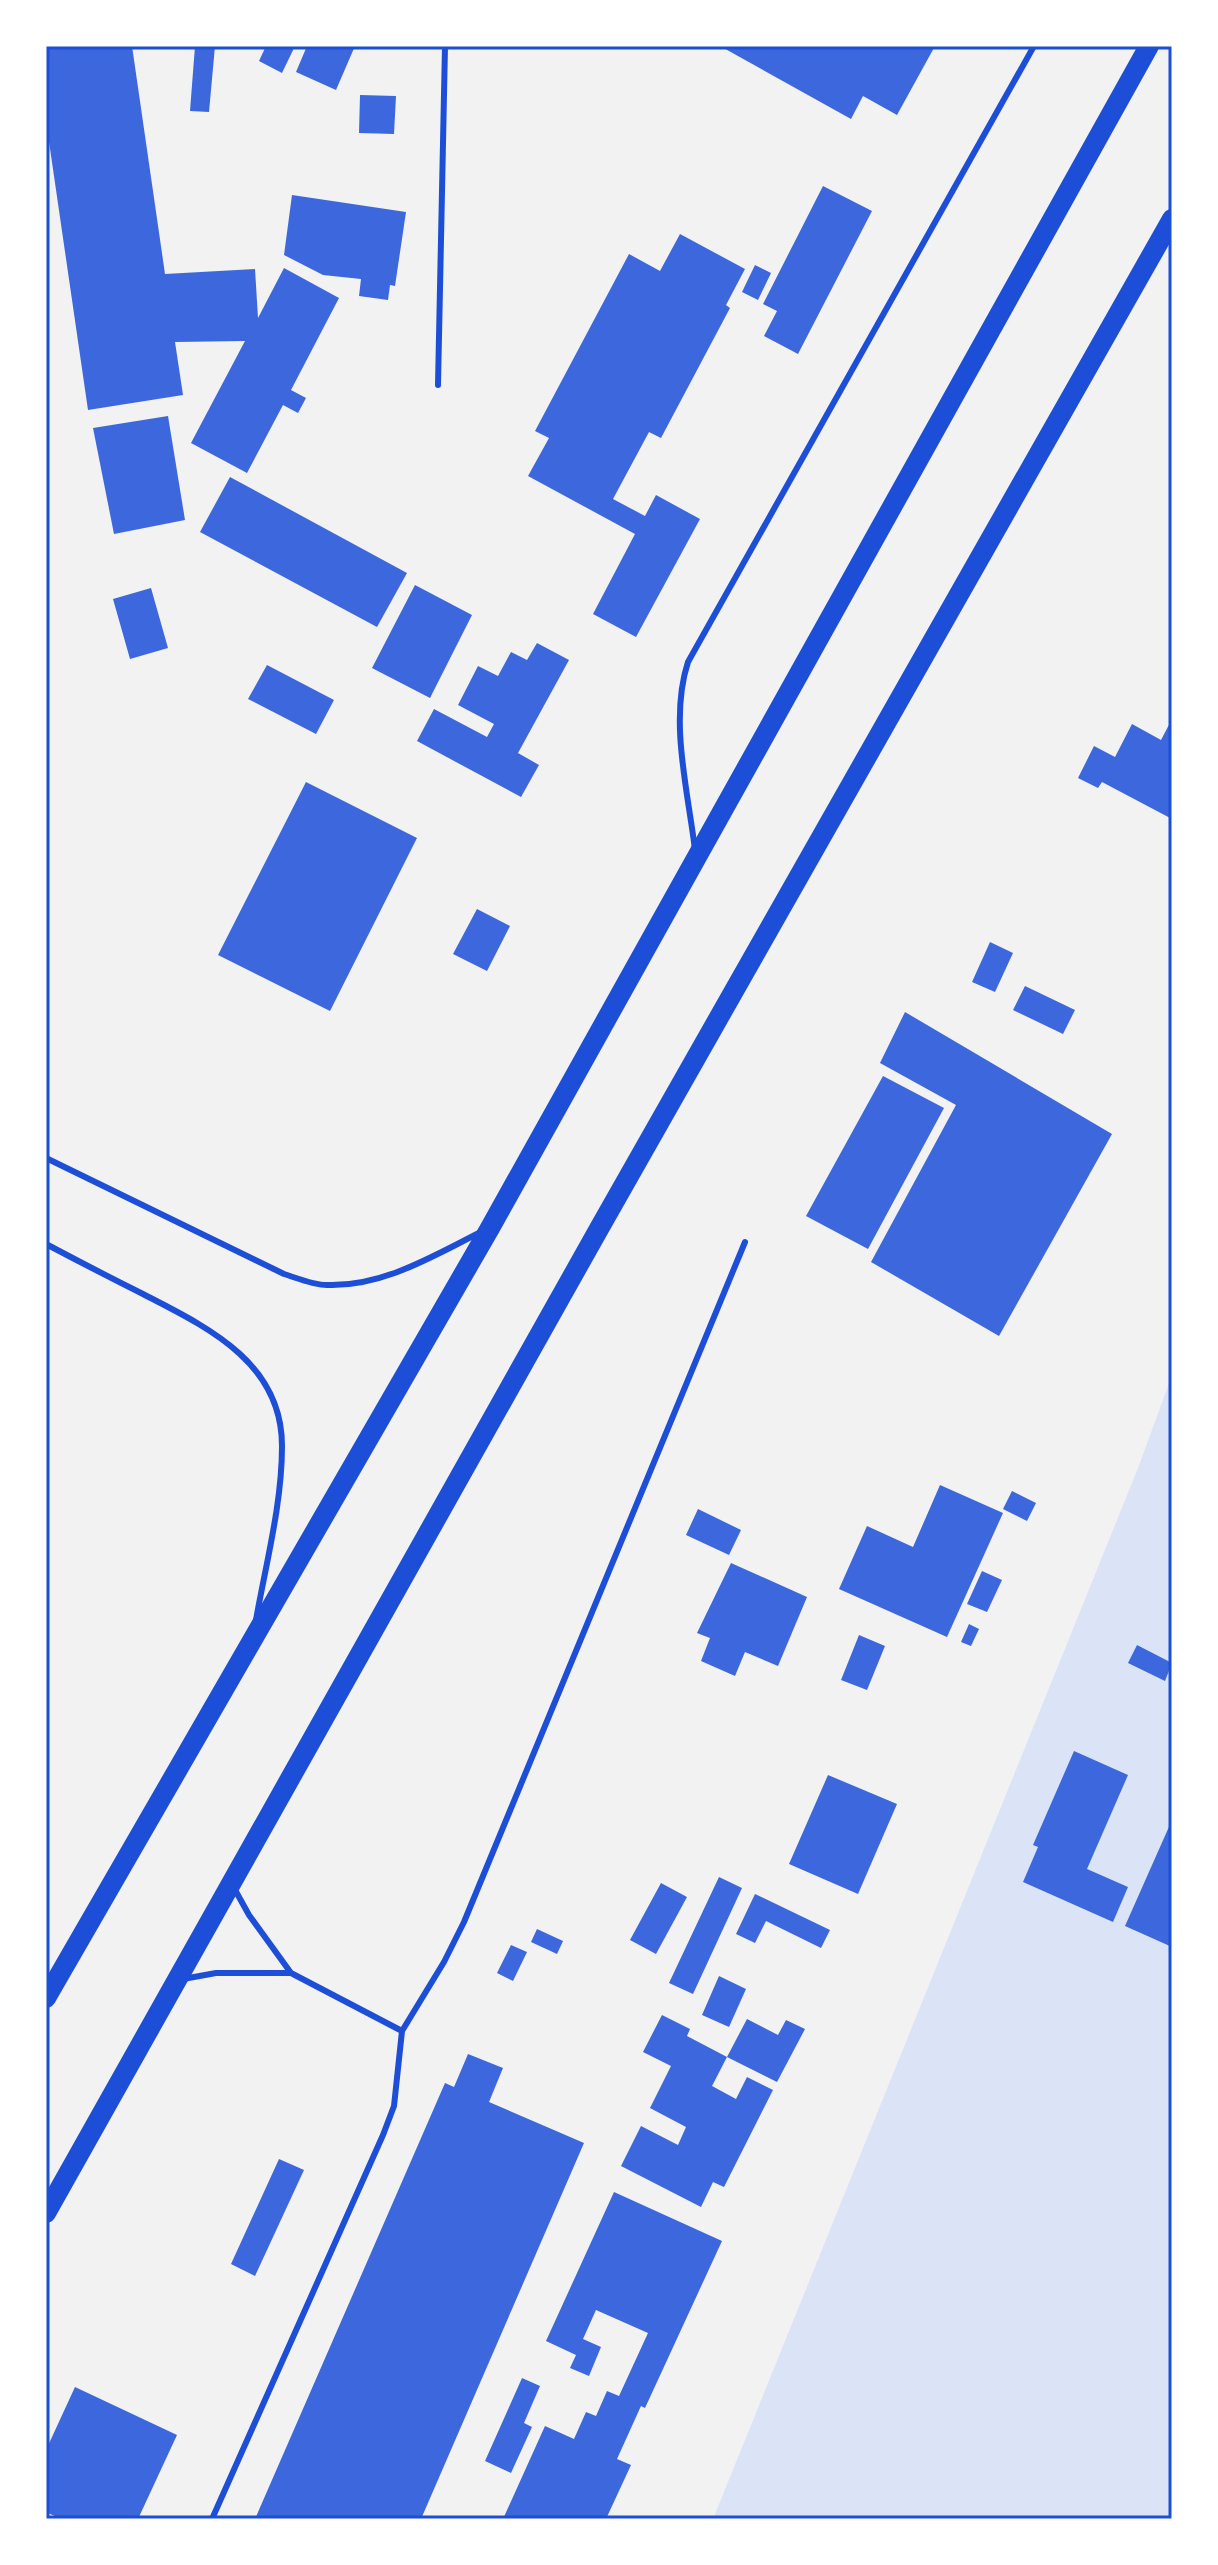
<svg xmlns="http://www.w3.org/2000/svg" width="1218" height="2565" viewBox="0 0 1218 2565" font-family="Ubuntu,sans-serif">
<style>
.green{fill:#dbe4f7}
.building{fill:#3d67dc}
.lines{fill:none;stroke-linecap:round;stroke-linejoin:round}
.service{stroke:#1d4ed8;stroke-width:6}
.primary{stroke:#1d4ed8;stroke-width:20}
.neatline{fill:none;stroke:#1d4ed8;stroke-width:3}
</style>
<rect width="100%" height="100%" fill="#f2f2f2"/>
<path class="green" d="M1172 1375V2519H713L1138 1468Z"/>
<path class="building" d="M46 46H132L165 274 255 269 258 318 284 268 339 298 291 390 306 398 298 413 283 405 247 473 191 443 245 341 175 342 183 395 88 410 46 121Z
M195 46H215L209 112 190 111Z
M266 46H295L282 73 259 61Z
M307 46H355L336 90 296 72Z
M720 46H935L897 115 863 96 851 119Z
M360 95 396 96 394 134 359 133Z
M823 186 872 211 798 354 764 336 777 311 763 304Z
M292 195 406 212 395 286 390 285 388 300 359 296 361 279 323 275 284 255Z
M680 234 745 269 726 305 730 308 661 438 649 432 613 499 645 516 656 495 700 519 636 637 593 614 635 534 528 476 549 438 535 431 629 254 660 271Z
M755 265 771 273 758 300 742 292Z
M168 416 185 520 114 534 93 428Z
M230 477 407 573 377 627 200 532Z
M415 585 472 615 430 698 372 668Z
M151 588 168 648 130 659 113 599Z
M537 643 569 660 518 753 539 765 521 797 417 741 434 709 487 737 494 724 458 705 478 666 498 676 511 652 527 660Z
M267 665 334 700 316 734 248 699Z
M1172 719V819L1102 782 1098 788 1078 778 1094 746 1115 757 1132 724 1161 740Z
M306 782 417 838 330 1011 218 955Z
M477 909 510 926 487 971 453 954Z
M990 942 1013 953 995 992 972 982Z
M1025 986 1075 1010 1063 1034 1013 1010Z
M905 1012 1112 1134 999 1336 871 1262 956 1105 880 1063Z
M883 1076 944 1108 868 1249 806 1216Z
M940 1485 1003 1513 947 1637 839 1589 867 1526 913 1547Z
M1012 1491 1036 1503 1027 1521 1003 1509Z
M698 1509 741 1530 729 1555 686 1535Z
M731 1563 807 1597 778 1666 745 1652 735 1676 701 1661 710 1638 697 1633Z
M982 1571 1002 1580 987 1612 967 1604Z
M969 1624 979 1629 971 1646 961 1642Z
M859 1635 885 1646 867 1690 841 1680Z
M1137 1645 1172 1663 1165 1681 1128 1663Z
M1074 1751 1128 1775 1087 1869 1128 1887 1113 1922 1023 1882 1038 1847 1033 1845Z
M828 1775 897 1804 858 1894 789 1864Z
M1172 1820V1947L1125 1926Z
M719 1877 742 1888 693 1994 669 1983Z
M661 1883 687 1897 656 1954 630 1940Z
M755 1894 830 1930 821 1948 766 1921 755 1943 736 1934Z
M537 1929 563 1941 557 1954 531 1942Z
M511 1945 527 1952 513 1981 497 1973Z
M719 1976 746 1989 729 2027 702 2015Z
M662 2015 690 2029 687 2036 727 2057 712 2086 736 2099 747 2077 773 2090 724 2187 713 2182 701 2207 621 2166 641 2126 678 2145 686 2127 650 2108 671 2066 643 2052Z
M747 2019 778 2035 786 2020 805 2029 777 2082 727 2057Z
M468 2054 503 2068 489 2102 584 2143 421 2519H255L445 2083 454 2087Z
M279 2159 304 2170 255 2276 231 2264Z
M614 2192 722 2241 645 2408 641 2406 617 2459 631 2465 606 2519H503L545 2426 574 2439 586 2412 596 2416 607 2391 619 2396 648 2333 596 2310 583 2339 601 2347 589 2376 570 2368 576 2355 546 2341Z
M522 2378 540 2386 524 2423 532 2427 511 2473 485 2461Z
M75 2387 177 2435 138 2519H61L46 2512V2450Z"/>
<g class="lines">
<path class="service" d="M438 385 445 46
M695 850C688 791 669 720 688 662L1034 46
M46 1158 284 1274C297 1278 313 1285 327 1285 382 1287 431 1257 479 1233
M46 1244C78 1261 111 1278 143 1294 207 1327 282 1362 282 1446 282 1504 266 1563 256 1620
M234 1888 249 1915 291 1973 402 2031
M183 1979 216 1973H291
M212 2519 383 2135 394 2106 402 2031 444 1962 464 1922 745 1242"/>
<path class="primary" d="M46 1998 490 1228 1149 46
M46 2213 600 1227 1172 219"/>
</g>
<rect width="1218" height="2565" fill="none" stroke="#ffffff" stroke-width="96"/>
<rect x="48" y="48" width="1122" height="2469" class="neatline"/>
</svg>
